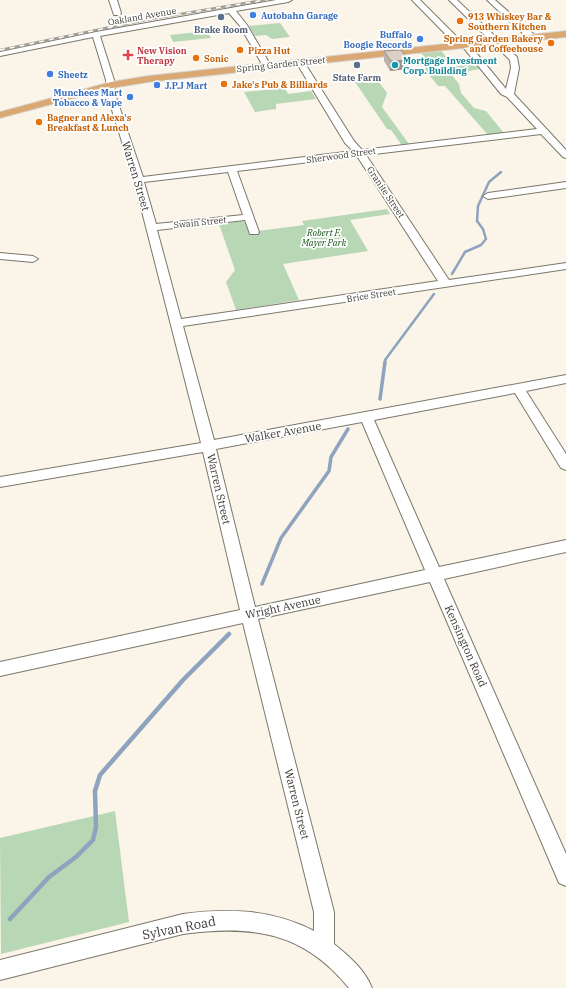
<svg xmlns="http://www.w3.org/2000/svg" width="566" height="988" viewBox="0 0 566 988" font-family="'IBM Plex Serif',serif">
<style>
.green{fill:#b8d7b5}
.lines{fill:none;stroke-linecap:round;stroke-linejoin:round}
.stream-far2{stroke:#8ea3be;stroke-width:2.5}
.stream-far1{stroke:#8ea3be;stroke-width:3.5}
.stream{stroke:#8ea3be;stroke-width:4.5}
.minor-casing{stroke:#7b776b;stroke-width:2}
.major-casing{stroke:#d8d7d6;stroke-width:2}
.minor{fill:#fff;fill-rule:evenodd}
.major{fill:#daa973;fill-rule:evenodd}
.rail-casing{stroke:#a09d94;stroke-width:2.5}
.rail{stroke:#fff;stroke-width:1.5;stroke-dasharray:5;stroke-linecap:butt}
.wall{fill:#bdb2aa}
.shaded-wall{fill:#9a918b}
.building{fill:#dccfc6;stroke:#9a918b}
.shop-dot{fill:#3f7fe0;stroke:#fff;stroke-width:1.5}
.service-dot{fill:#5c6f8a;stroke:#fff;stroke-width:1.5}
.food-dot{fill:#e8710a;stroke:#fff;stroke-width:1.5}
.health-dot{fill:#e0444e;stroke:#fff;stroke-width:1.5}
.culture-dot{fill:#0f9aa8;stroke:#fff;stroke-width:1.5}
.labels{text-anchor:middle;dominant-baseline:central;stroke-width:3.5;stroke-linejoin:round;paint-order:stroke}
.far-shop-label{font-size:9px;font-weight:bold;fill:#366cbe;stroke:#fff;text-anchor:start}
.far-street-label{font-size:9px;fill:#3b3934;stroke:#fff}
.far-food-label{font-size:9px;font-weight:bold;fill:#c56008;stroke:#fff;text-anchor:start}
.far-service-label{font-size:9px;font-weight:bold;fill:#4e5e75;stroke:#fff}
.far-health-label{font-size:9px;font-weight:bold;fill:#be3a42;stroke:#fff;text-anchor:start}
.far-culture-label{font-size:9px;font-weight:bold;fill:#0d838f;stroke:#fff;text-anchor:start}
.far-park-label{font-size:9px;font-style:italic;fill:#135011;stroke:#fff}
.street-label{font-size:11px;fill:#3b3934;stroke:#fff}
.near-street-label{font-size:13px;fill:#3b3934;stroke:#fff}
</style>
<rect width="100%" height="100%" fill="#faf5e8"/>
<path class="green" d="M280 23 290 37 272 39 266 35 255 36 249 26Z
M207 31 211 38 173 42 170 35Z
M441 51 455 66 477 64 480 69 451 74 459 84 461 93 474 108 486 111 504 133 488 135 445 86H438L426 71 425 66 429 62 421 53Z
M375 77 387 93 382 107 409 144H401L391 130 387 129 353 79Z
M285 88 288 94 311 91 316 99 276 104V109L255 112 244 92Z
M387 209 390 214 350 220 368 251 283 264 299 300 236 310 226 282 235 270 219 224 242 221 247 224 251 232 304 225 302 221Z
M115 811 129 922 1 954 0 838Z"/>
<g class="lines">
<path class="stream-far2" d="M452 274 465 252 481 245 486 239 483 229 477 221 478 206 489 182 501 172
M385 363V360L434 294"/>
<path class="stream-far1" d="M380 399 385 362
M262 584 281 538 329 471 331 457 348 429"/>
<path class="stream" d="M10 919 49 877 76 857 93 840 96 827 95 791 100 775 183 680 229 634"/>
<g class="minor-casing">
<path id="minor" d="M109 0H117L121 13 120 15H114Z
M276 0H292L288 2 236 11 247 25 271 66 267 68 263 66 240 26 229 13 100 36 114 80 115 94 143 177 353 151 345 143 296 62 300 60 304 62 354 141 362 150 537 129 507 97 501 94 463 47H458L412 0H420L463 43H468L506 89 511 68 510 60 449 0H457L517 57 519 68 514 94 566 150V158L563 157 541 134 366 155 449 280 566 263V269L183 326 214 440 566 375V383L526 391 566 454V470L561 468 515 393 374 420 439 567 566 540V552L444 579 566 854V886L559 883 430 582 258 619 334 912V944C349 956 365 970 372 988H349C303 931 252 925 183 934L0 980V960L183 914C228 908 272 909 314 931V912L243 623 0 676V662L240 610 203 452 0 487V477L201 443 134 180 107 94 106 80 93 37 0 56V52L96 32ZM357 156 438 281 181 319 157 230 245 220 250 234H258L259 232 237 171ZM228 172 243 215 156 224 144 182ZM362 422 425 570 255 607 216 449Z
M487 0H495L536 36V40H530Z
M566 182V188L488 199 483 196 488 193Z
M0 253 33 256 38 259 33 262 0 259Z"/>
</g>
<g class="major-casing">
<path id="major" d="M566 31V37L148 82 112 88 0 118V112L111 82 148 76Z"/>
</g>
<use href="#minor" class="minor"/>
<use href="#major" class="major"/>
<g class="rail-casing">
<path id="rail" d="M0 50 145 20 264 0"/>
</g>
<use href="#rail" class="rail"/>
</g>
<path class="wall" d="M384 51 407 69 390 71 384 61Z"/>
<path class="shaded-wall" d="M408 60 407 69 390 71 391 61Z"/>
<path class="building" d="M401 50 408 60 391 61 384 51Z"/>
<g class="shop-dot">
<circle cx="253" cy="15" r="4"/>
<circle cx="420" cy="39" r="4"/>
<circle cx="50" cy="74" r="4"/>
<circle cx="157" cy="85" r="4"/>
<circle cx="130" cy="97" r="4"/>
</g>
<g class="service-dot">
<circle cx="221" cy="17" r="4"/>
<circle cx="357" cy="65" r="4"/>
</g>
<g class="food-dot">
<circle cx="460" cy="21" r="4"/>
<circle cx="551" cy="43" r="4"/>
<circle cx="240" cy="50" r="4"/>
<circle cx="196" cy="58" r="4"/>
<circle cx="224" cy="84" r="4"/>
<circle cx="39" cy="122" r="4"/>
</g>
<path class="health-dot" d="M126 49h4v4h4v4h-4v4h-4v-4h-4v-4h4z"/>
<circle class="culture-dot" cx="395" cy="65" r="4"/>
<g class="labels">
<g class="far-shop-label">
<text x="261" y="15">Autobahn Garage</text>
<text x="412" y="34" text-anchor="end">Buffalo<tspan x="412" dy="10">Boogie Records</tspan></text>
<text x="58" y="74">Sheetz</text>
<text x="165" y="85">J.P.J Mart</text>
<text x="122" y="92" text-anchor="end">Munchees Mart<tspan x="122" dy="10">Tobacco &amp; Vape</tspan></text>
</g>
<g class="far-street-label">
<text transform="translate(142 16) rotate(-10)">Oakland Avenue</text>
<text transform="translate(281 64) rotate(-6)">Spring Garden Street</text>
<text transform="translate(341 155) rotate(-8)">Sherwood Street</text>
<text transform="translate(386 192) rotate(56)">Granite Street</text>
<text transform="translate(200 222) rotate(-6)">Swain Street</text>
<text transform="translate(371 295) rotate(-9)">Brice Street</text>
</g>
<g class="far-food-label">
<text x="468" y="16">913 Whiskey Bar &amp;<tspan x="468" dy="10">Southern Kitchen</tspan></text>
<text x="543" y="38" text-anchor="end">Spring Garden Bakery<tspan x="543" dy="10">and Coffeehouse</tspan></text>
<text x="248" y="50">Pizza Hut</text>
<text x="204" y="58">Sonic</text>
<text x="232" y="84">Jake's Pub &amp; Billiards</text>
<text x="47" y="117">Bagner and Alexa's<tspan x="47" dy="10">Breakfast &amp; Lunch</tspan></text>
</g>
<g class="far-service-label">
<text x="221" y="29">Brake Room</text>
<text x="357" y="77">State Farm</text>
</g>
<g class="far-health-label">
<text x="137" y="50">New Vision<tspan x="137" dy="10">Therapy</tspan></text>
</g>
<g class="far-culture-label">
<text x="403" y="60">Mortgage Investment<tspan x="403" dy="10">Corp. Building</tspan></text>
</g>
<g class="far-park-label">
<text x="324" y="232">Robert F.<tspan x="324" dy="10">Mayer Park</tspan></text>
</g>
<g class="street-label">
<text transform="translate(136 176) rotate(73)">Warren Street</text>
<text transform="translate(283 432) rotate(-10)">Walker Avenue</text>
<text transform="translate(219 489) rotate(77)">Warren Street</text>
<text transform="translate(283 607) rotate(-12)">Wright Avenue</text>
<text transform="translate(466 646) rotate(66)">Kensington Road</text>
<text transform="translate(297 804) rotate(76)">Warren Street</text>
</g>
<g class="near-street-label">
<text transform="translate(179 928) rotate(-11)">Sylvan Road</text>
</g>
</g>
</svg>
